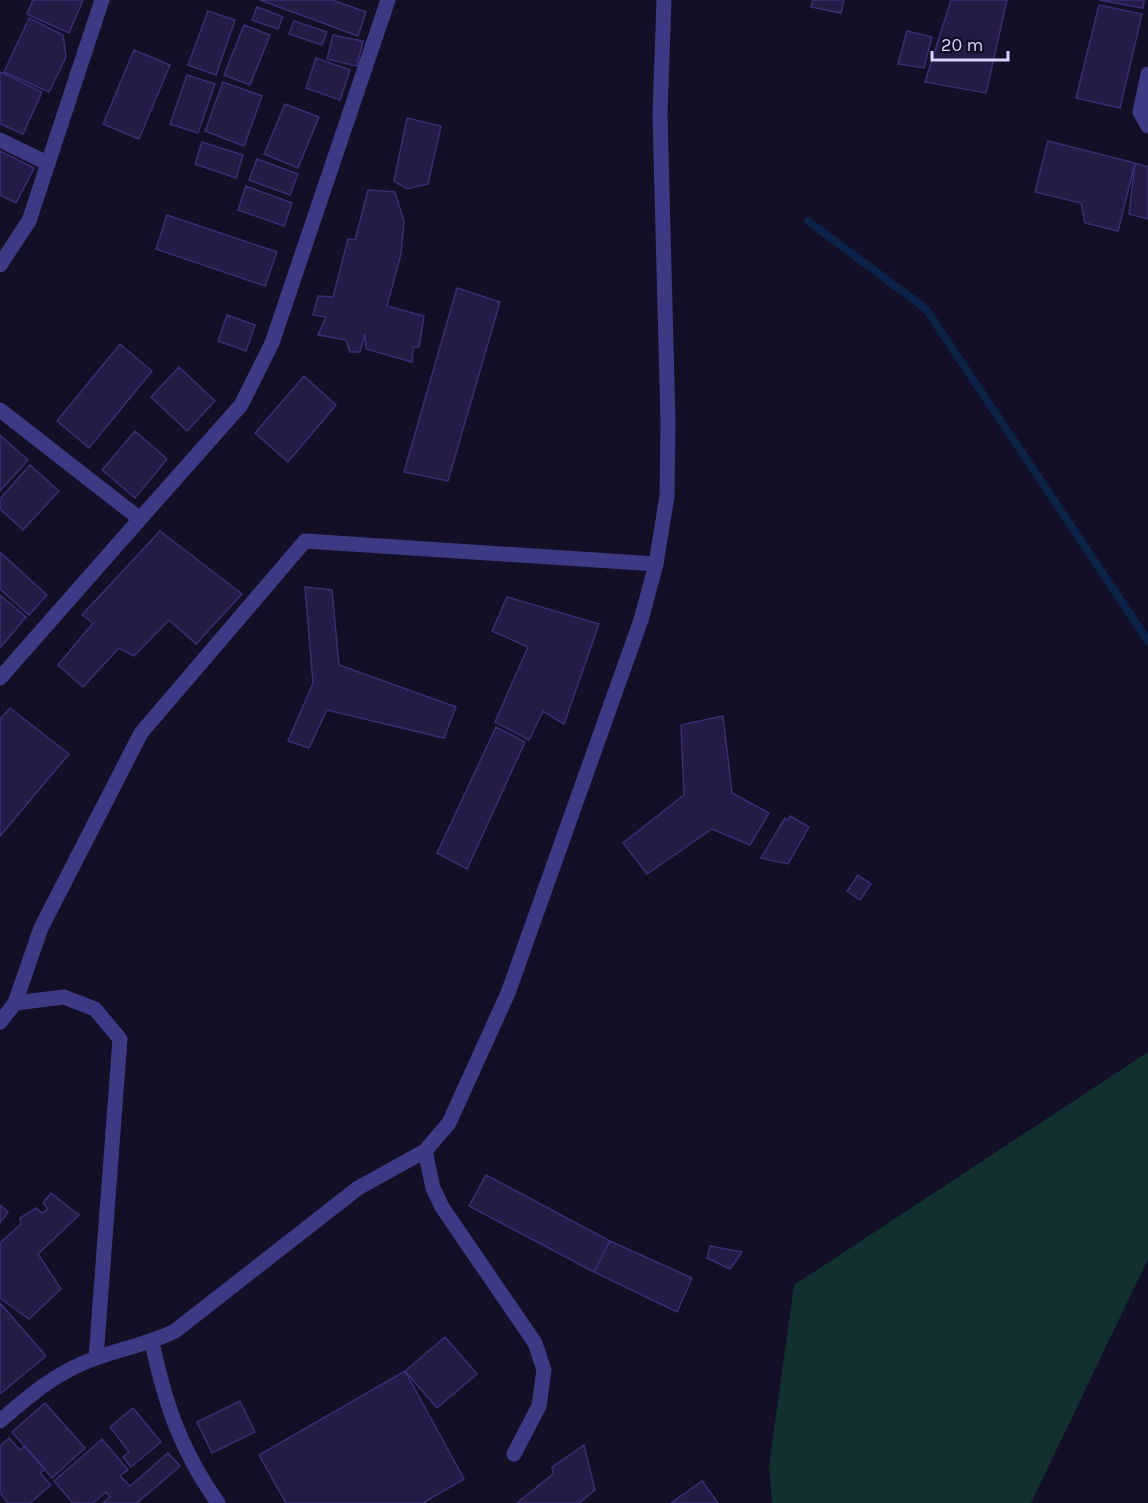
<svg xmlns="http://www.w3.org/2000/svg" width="1148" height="1503" viewBox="0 0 1148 1503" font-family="Karla,sans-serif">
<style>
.green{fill:#12302f}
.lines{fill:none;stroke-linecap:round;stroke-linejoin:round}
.stream{stroke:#0c2248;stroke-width:8}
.building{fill:#241b47;stroke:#3b2d73;stroke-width:1.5}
.minor{stroke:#3d3a85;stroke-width:15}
</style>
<rect width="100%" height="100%" fill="#130f26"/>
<path class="green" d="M1148 1052V1259L1031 1503H772L769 1466 794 1285Z"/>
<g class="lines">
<path class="stream" d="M808 221 926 309 1148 641"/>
</g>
<path class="building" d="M33 0H83L69 33 27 14Z
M260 0H332L366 12 358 36Z
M813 0H844L841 13 811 7Z
M951 0H1007L986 93 925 82Z
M1099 0H1144L1143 8Z
M1099 5 1142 14 1120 108 1076 98Z
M257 7 283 17 278 29 252 20Z
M208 11 235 20 216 75 188 65Z
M29 18 63 35 66 57 49 92 4 72Z
M294 21 327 32 322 45 289 34Z
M244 25 270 35 250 85 224 75Z
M907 31 932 37 924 68 898 64Z
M333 35 363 41 357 66 327 59Z
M134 50 170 65 139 139 103 124Z
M316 58 350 70 340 100 306 88Z
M0 72 42 92 23 134 0 124Z
M187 75 215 84 198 133 170 124Z
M223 82 262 96 244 146 205 131Z
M285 104 319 117 298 168 264 154Z
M407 118 441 126 428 184 407 189 394 181Z
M1048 141 1135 163 1118 231 1085 223 1081 203 1035 192Z
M202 142 243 155 236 178 195 164Z
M0 151 34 168 16 203 0 195Z
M257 159 298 174 290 195 249 180Z
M1135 163 1148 167V219L1129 214Z
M246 186 292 203 284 226 238 210Z
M368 190 395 192 404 221 401 254 387 306 424 316 419 347H413L412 362 366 349 365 334 360 352H350L346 340 318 335 326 317 313 315 318 296 333 297 348 239 355 240Z
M167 215 277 252 265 286 156 249Z
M457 288 500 302 448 481 404 472Z
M227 315 255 325 246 351 218 341Z
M120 344 152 371 89 448 57 421Z
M179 367 215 401 187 431 151 397Z
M304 376 336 405 288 462 255 433Z
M135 431 167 459 135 498 102 470Z
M0 435 28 460 0 491Z
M30 465 59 491 23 530 0 509V499Z
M160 531 242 594 196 644 169 620 134 656 119 648 83 687 58 665 93 623 82 615Z
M0 552 47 595 29 615 0 589Z
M305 587 332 590 339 665 456 707 444 738 327 710 309 748 288 741 313 683Z
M0 595 26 617 0 648Z
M507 597 599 624 564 724 543 711 529 740 495 722 528 647 492 631Z
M10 708 69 754 0 836V719Z
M723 716 732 793 769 813 750 845 712 829 647 874 623 843 684 795 681 725Z
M496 727 525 742 467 869 437 853Z
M790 816 809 827 788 864 761 858 785 818 788 820Z
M858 875 871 884 860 900 847 891Z
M486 1175 610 1241 594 1272 469 1206Z
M51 1193 79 1215 38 1254 61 1289 29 1319 0 1298V1243L21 1224 20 1218 36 1208 42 1213 48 1209 43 1203Z
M0 1205 8 1212 0 1223Z
M610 1241 692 1278 677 1312 594 1272Z
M710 1246 742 1252 730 1269 707 1258Z
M0 1303 46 1356 0 1394Z
M445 1337 477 1374 437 1408 405 1371Z
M405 1371 464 1479 423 1503H286L259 1455Z
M240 1401 255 1432 212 1453 197 1422Z
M45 1403 85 1448 52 1478 12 1432Z
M133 1408 161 1442 131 1467 123 1457 129 1452 110 1427Z
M9 1438 20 1450 25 1446 45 1469 40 1473 51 1485 30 1503H8L0 1493V1446Z
M102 1439 128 1470 120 1476 130 1486 168 1453 180 1466 137 1503H103L110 1497 106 1492 93 1503H73L54 1481Z
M584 1445 595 1490 579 1503H517L553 1474 552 1467Z
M702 1481 718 1503H671Z"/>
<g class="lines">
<path class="minor" d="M1148 74 1140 112 1148 126
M0 140 47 163
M0 265 29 221 102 0
M0 410 140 519 241 405 272 343 388 0
M0 678 140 519
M15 1003 41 928 141 733 305 541 656 564
M0 1022 15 1003 64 997 95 1009 120 1039 96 1358
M425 1151 433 1188 442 1207 535 1343 544 1370 539 1406 514 1454
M152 1342C165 1404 181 1451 218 1503
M0 1421C30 1395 58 1371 96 1358 123 1348 149 1344 175 1331L358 1188 425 1151 449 1123 508 993 641 620 656 564 667 496 668 422 660 114 664 0"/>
</g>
<path d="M932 51v9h76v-9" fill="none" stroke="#d9d4ff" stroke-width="3"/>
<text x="941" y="51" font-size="18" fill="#d9d4ff" stroke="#130f26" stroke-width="4.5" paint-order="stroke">20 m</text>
</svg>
